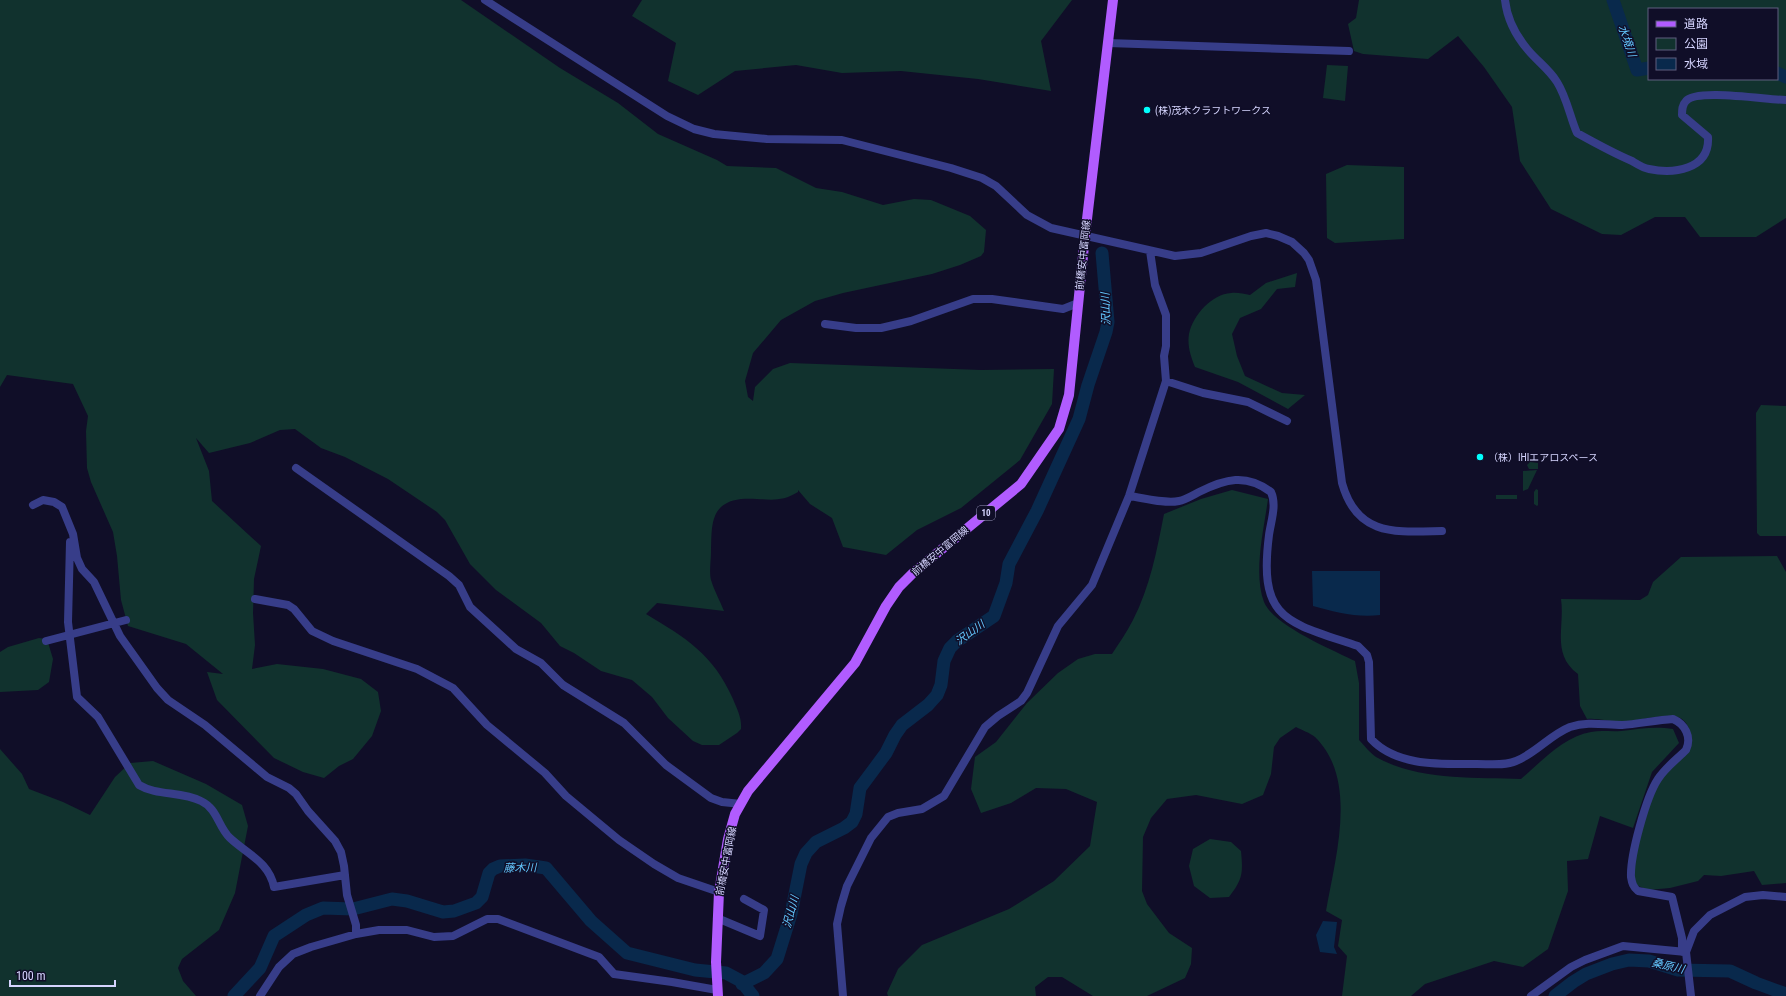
<svg xmlns="http://www.w3.org/2000/svg" width="1786" height="996" viewBox="0 0 1786 996" font-family="'Roboto Condensed','Noto Sans JP',sans-serif">
<style>
.green{fill:#11322e;fill-rule:evenodd}
.water{fill:#09294c}
.lines{fill:none;stroke-linecap:round;stroke-linejoin:round}
.river{stroke:#09294c;stroke-width:13}
.minor{stroke:#373d89;stroke-width:8}
.major{stroke:#b15cff;stroke-width:10}
.poi-dot{fill:#01fffd;stroke:#100e28;stroke-width:1.5}
.labels{text-anchor:middle;dominant-baseline:central;stroke-width:3;stroke-linejoin:round;paint-order:stroke}
.shield{fill:#100e28;stroke:#9b99be;stroke-width:1}
.shield-label{font-size:9px;font-weight:bold;fill:#d6d5ff}
.poi-label{font-size:10px;fill:#d6d5ff;stroke:#100e28;text-anchor:start}
.street-label{font-size:10px;fill:#d6d5ff;stroke:#100e28}
.water-label{font-size:11px;font-style:italic;fill:#63c8ff;stroke:#100e28}
</style>
<rect width="100%" height="100%" fill="#100e28"/>
<path class="green" d="M0 0H461L560 68 618 103 658 134 717 160 727 166 776 168 816 188 842 192 883 205 914 199 931 200 970 216 986 230 984 252 981 256 960 265 932 274 843 293 815 301 781 320 753 353 745 381 748 397 753 401 755 387 773 369 790 363 981 370 1054 369 1052 404 1020 460 961 508 917 530 886 555 843 547 832 518 810 504 798 490V492C777 505 764 497 741 499 709 503 712 527 711 552 711 560 709 572 711 580 714 590 720 601 724 611L657 603 646 614C686 638 713 654 733 699 737 709 742 718 741 729L737 733 719 745H702L693 741 668 718 652 697 632 680 601 671 574 653 560 646 541 623 496 590 470 564 445 520 437 512 388 479 345 457 321 448 295 429 280 430 250 443 209 453 196 438 209 471 212 501 261 546 254 579 253 613 255 645 252 669 277 664 323 669 361 679 378 692 381 711 372 736 353 759 339 766 324 778 303 772 274 758 217 700 207 672 223 674 186 644 128 626 121 600 117 556 113 532 91 482 87 468 86 431 88 416 73 384 7 375 0 387Z
M642 0H1072L1041 41 1051 91 978 79 901 71 842 73 796 65 735 71 698 95 668 81 676 43 632 16Z
M1359 0H1786V218L1756 237H1700L1685 217H1655L1621 235 1602 234 1551 209 1520 161 1512 107 1484 67 1458 36 1428 59 1363 54 1354 51 1348 24 1356 18ZM1649 9H1777V79H1649Z
M1327 65 1348 66 1345 101 1323 98Z
M1347 165 1404 167V239L1335 243 1327 238 1326 174Z
M1297 273 1295 287 1277 289 1261 309 1240 318 1232 334 1237 356 1245 376 1282 393 1305 395 1288 409 1238 382 1195 367C1191 357 1187 346 1189 334 1193 315 1212 294 1231 293 1237 292 1244 294 1250 295L1266 283Z
M1761 405 1786 406V536H1760L1757 533 1756 413Z
M1530 462 1538 463V469H1529L1527 465Z
M1537 470 1528 489 1523 491V471Z
M1536 489 1538 490V505L1537 506 1534 504V492Z
M1232 490 1268 499C1264 529 1253 573 1264 602 1273 625 1333 650 1355 661L1359 683V740C1364 745 1370 753 1376 757 1419 781 1474 777 1521 779 1542 761 1563 737 1591 732 1601 730 1611 732 1621 731 1639 729 1655 726 1673 729L1679 743 1652 772 1633 828 1600 816 1588 859 1567 861 1568 891 1548 949 1523 967 1494 961 1425 984 1411 996H1342L1347 956 1338 946 1342 920 1326 911C1335 858 1359 780 1315 737 1310 733 1302 730 1296 727L1280 738 1274 747 1271 774 1263 795 1242 804 1196 795 1167 799 1151 818 1143 837 1142 891 1147 904 1169 933 1192 948 1191 964 1185 978 1147 996H1093L1062 977H1048L1035 987 1036 996H888L887 993 898 969 922 945 1009 909 1054 881 1090 846 1097 802 1066 789 1036 788 1011 803 981 813 971 789 975 757 996 742 1027 703 1058 673 1078 659 1095 654H1112C1119 643 1127 632 1133 620 1150 587 1157 550 1164 514L1201 499Z
M1496 495H1517V499H1496Z
M1777 556 1786 572V883L1762 885 1754 871 1721 876 1704 875 1698 881 1670 888 1648 890 1636 885C1630 861 1648 805 1659 783 1667 769 1681 757 1691 745 1691 736 1690 725 1682 719 1670 711 1636 722 1621 722 1609 722 1599 718 1587 719L1580 706 1578 674C1551 654 1565 627 1561 599L1640 600 1648 595 1653 582 1681 557Z
M39 638 47 639 53 659 49 682 38 690 0 692V652L8 647Z
M0 749 22 774 29 789 63 802 90 815 115 777 130 763 153 761 206 784 242 805 248 826 235 893 219 930 182 959 178 968 183 981 196 996H0Z
M1210 839 1231 842 1241 851C1243 873 1243 879 1229 897L1210 898 1194 886 1189 866 1193 849Z"/>
<path class="water" d="M1312 571H1380V615C1358 618 1334 612 1313 606Z
M1323 921 1337 922 1334 947 1337 954 1320 952 1316 935Z"/>
<g class="lines">
<path class="river" d="M1613 0 1637 70 1649 68
M1777 73 1786 77
M742 984 764 973 777 959 791 914 801 864 806 853 816 842 844 828 852 822 856 814 860 788 886 753 895 735 902 725 928 705 937 695 941 685 944 661 950 648 957 641 994 616 1006 583 1009 564 1037 511 1079 419 1088 385 1106 332 1108 322 1102 253
M234 996 260 968 274 936 306 915 323 908 353 909 392 899 407 901 443 912 454 911 476 903 482 897 489 873 493 869 500 866 525 865 546 868 591 921 627 953 695 970 726 973 741 981 753 996
M1555 996 1573 982 1586 974 1612 964 1629 960 1649 961 1678 970 1730 971 1756 983 1786 994"/>
<path class="minor" d="M485 0 667 116 694 129 714 134 767 139 842 140 951 168 982 178 996 186 1027 215 1051 228 1175 256 1201 253 1251 236 1266 233 1278 236 1292 242 1304 253 1309 260 1316 280 1342 483C1357 537 1396 532 1442 531
M1505 0C1507 18 1516 36 1528 50 1537 61 1549 69 1557 82 1567 98 1570 117 1577 133 1595 143 1613 153 1632 161 1637 164 1643 168 1649 169 1673 174 1710 170 1708 137L1682 115C1682 110 1682 105 1686 101 1696 88 1768 100 1786 100
M1108 43 1349 51
M825 324 856 328H881L911 321 973 299H992L1063 309 1078 303
M1166 381 1203 393 1248 402 1287 421
M296 468 449 576 459 585 470 607 516 649 541 663 563 685 624 723 666 765 711 798 722 802 741 804
M1129 496C1144 498 1164 504 1179 501 1185 500 1193 495 1199 492 1225 479 1246 473 1271 492 1277 505 1271 521 1269 535 1258 621 1287 622 1358 646L1367 655 1369 662 1371 739C1397 767 1442 764 1477 764 1490 764 1505 766 1516 761 1536 753 1550 735 1570 727 1588 721 1604 725 1622 725 1638 724 1656 720 1673 719 1685 724 1692 737 1686 750 1677 759 1665 768 1658 779 1646 797 1630 856 1631 877 1632 883 1633 887 1638 891L1672 897 1682 938V952
M33 505 43 500 54 502 62 507 73 534 77 558 82 569 94 582 120 636 157 688 168 700 205 725 267 777 289 788 296 794 308 811 335 841 341 852 344 866 347 895 356 925V934
M70 542 68 622 77 697 98 717 139 785C157 796 181 791 201 801 218 809 218 827 230 838 247 854 269 862 274 887L345 875
M255 599 288 605 294 609 312 631 333 641 417 669 453 688 487 725 545 773 566 796 619 840 654 864 678 878 719 892
M46 641 126 620
M717 918 760 936 764 910 744 899
M260 996 279 967 293 954 311 947 356 934 379 930H407L434 937 453 936 487 919H498L599 957 614 974 672 982 717 990
M843 996 837 924 841 906 847 886 871 838 888 817 898 813 922 809 944 796 985 727 998 716 1021 701 1027 693 1058 626 1092 585 1129 496 1166 381 1164 356 1166 346V315L1155 285 1150 251
M1531 996 1571 967 1585 960 1623 946 1686 952
M1691 996 1686 952 1694 931 1710 915 1745 897 1763 895 1786 897"/>
<path class="major" d="M718 996 716 962 719 892 728 839 735 814 748 791 855 663 886 606 899 587 913 573 1021 484 1059 429 1069 395 1085 236 1113 0"/>
</g>
<g class="poi-dot">
<circle cx="1147" cy="110" r="4"/>
<circle cx="1480" cy="457" r="4"/>
</g>
<g class="labels">
<rect class="shield" x="977" y="506" width="18" height="14" rx="3"/>
<g class="shield-label">
<text x="986" y="513">10</text>
</g>
<g class="poi-label">
<text x="1155" y="110">(株)茂木クラフトワークス</text>
<text x="1488" y="457">（株）IHIエアロスペース</text>
</g>
<g class="street-label">
<text transform="translate(1083 255) rotate(-84)">前橋安中富岡線</text>
<text transform="translate(940 551) rotate(-40)">前橋安中富岡線</text>
<text transform="translate(726 861) rotate(-79)">前橋安中富岡線</text>
</g>
<g class="water-label">
<text transform="translate(1627 41) rotate(71)">水境川</text>
<text transform="translate(1106 309) rotate(-92)">沢山川</text>
<text transform="translate(970 633) rotate(-36)">沢山川</text>
<text transform="translate(520 868) rotate(-1)">藤木川</text>
<text transform="translate(791 912) rotate(-75)">沢山川</text>
<text transform="translate(1668 966) rotate(13)">桑原川</text>
</g>
</g>
<rect x="1648" y="8" width="130" height="72" fill="#100e28" stroke="#5f5e7e"/>
<rect x="1656" y="21" width="20" height="6" fill="#b15cff" stroke="#5f5e7e"/>
<text x="1684" y="28" font-size="12" fill="#d6d5ff">道路</text>
<rect x="1656" y="38" width="20" height="12" fill="#11322e" stroke="#5f5e7e"/>
<text x="1684" y="48" font-size="12" fill="#d6d5ff">公園</text>
<rect x="1656" y="58" width="20" height="12" fill="#09294c" stroke="#5f5e7e"/>
<text x="1684" y="68" font-size="12" fill="#d6d5ff">水域</text>
<path d="M10 980v6h105v-6" fill="none" stroke="#d6d5ff" stroke-width="2"/>
<text x="16" y="980" font-size="12" fill="#d6d5ff" stroke="#100e28" stroke-width="3" paint-order="stroke">100 m</text>
</svg>
